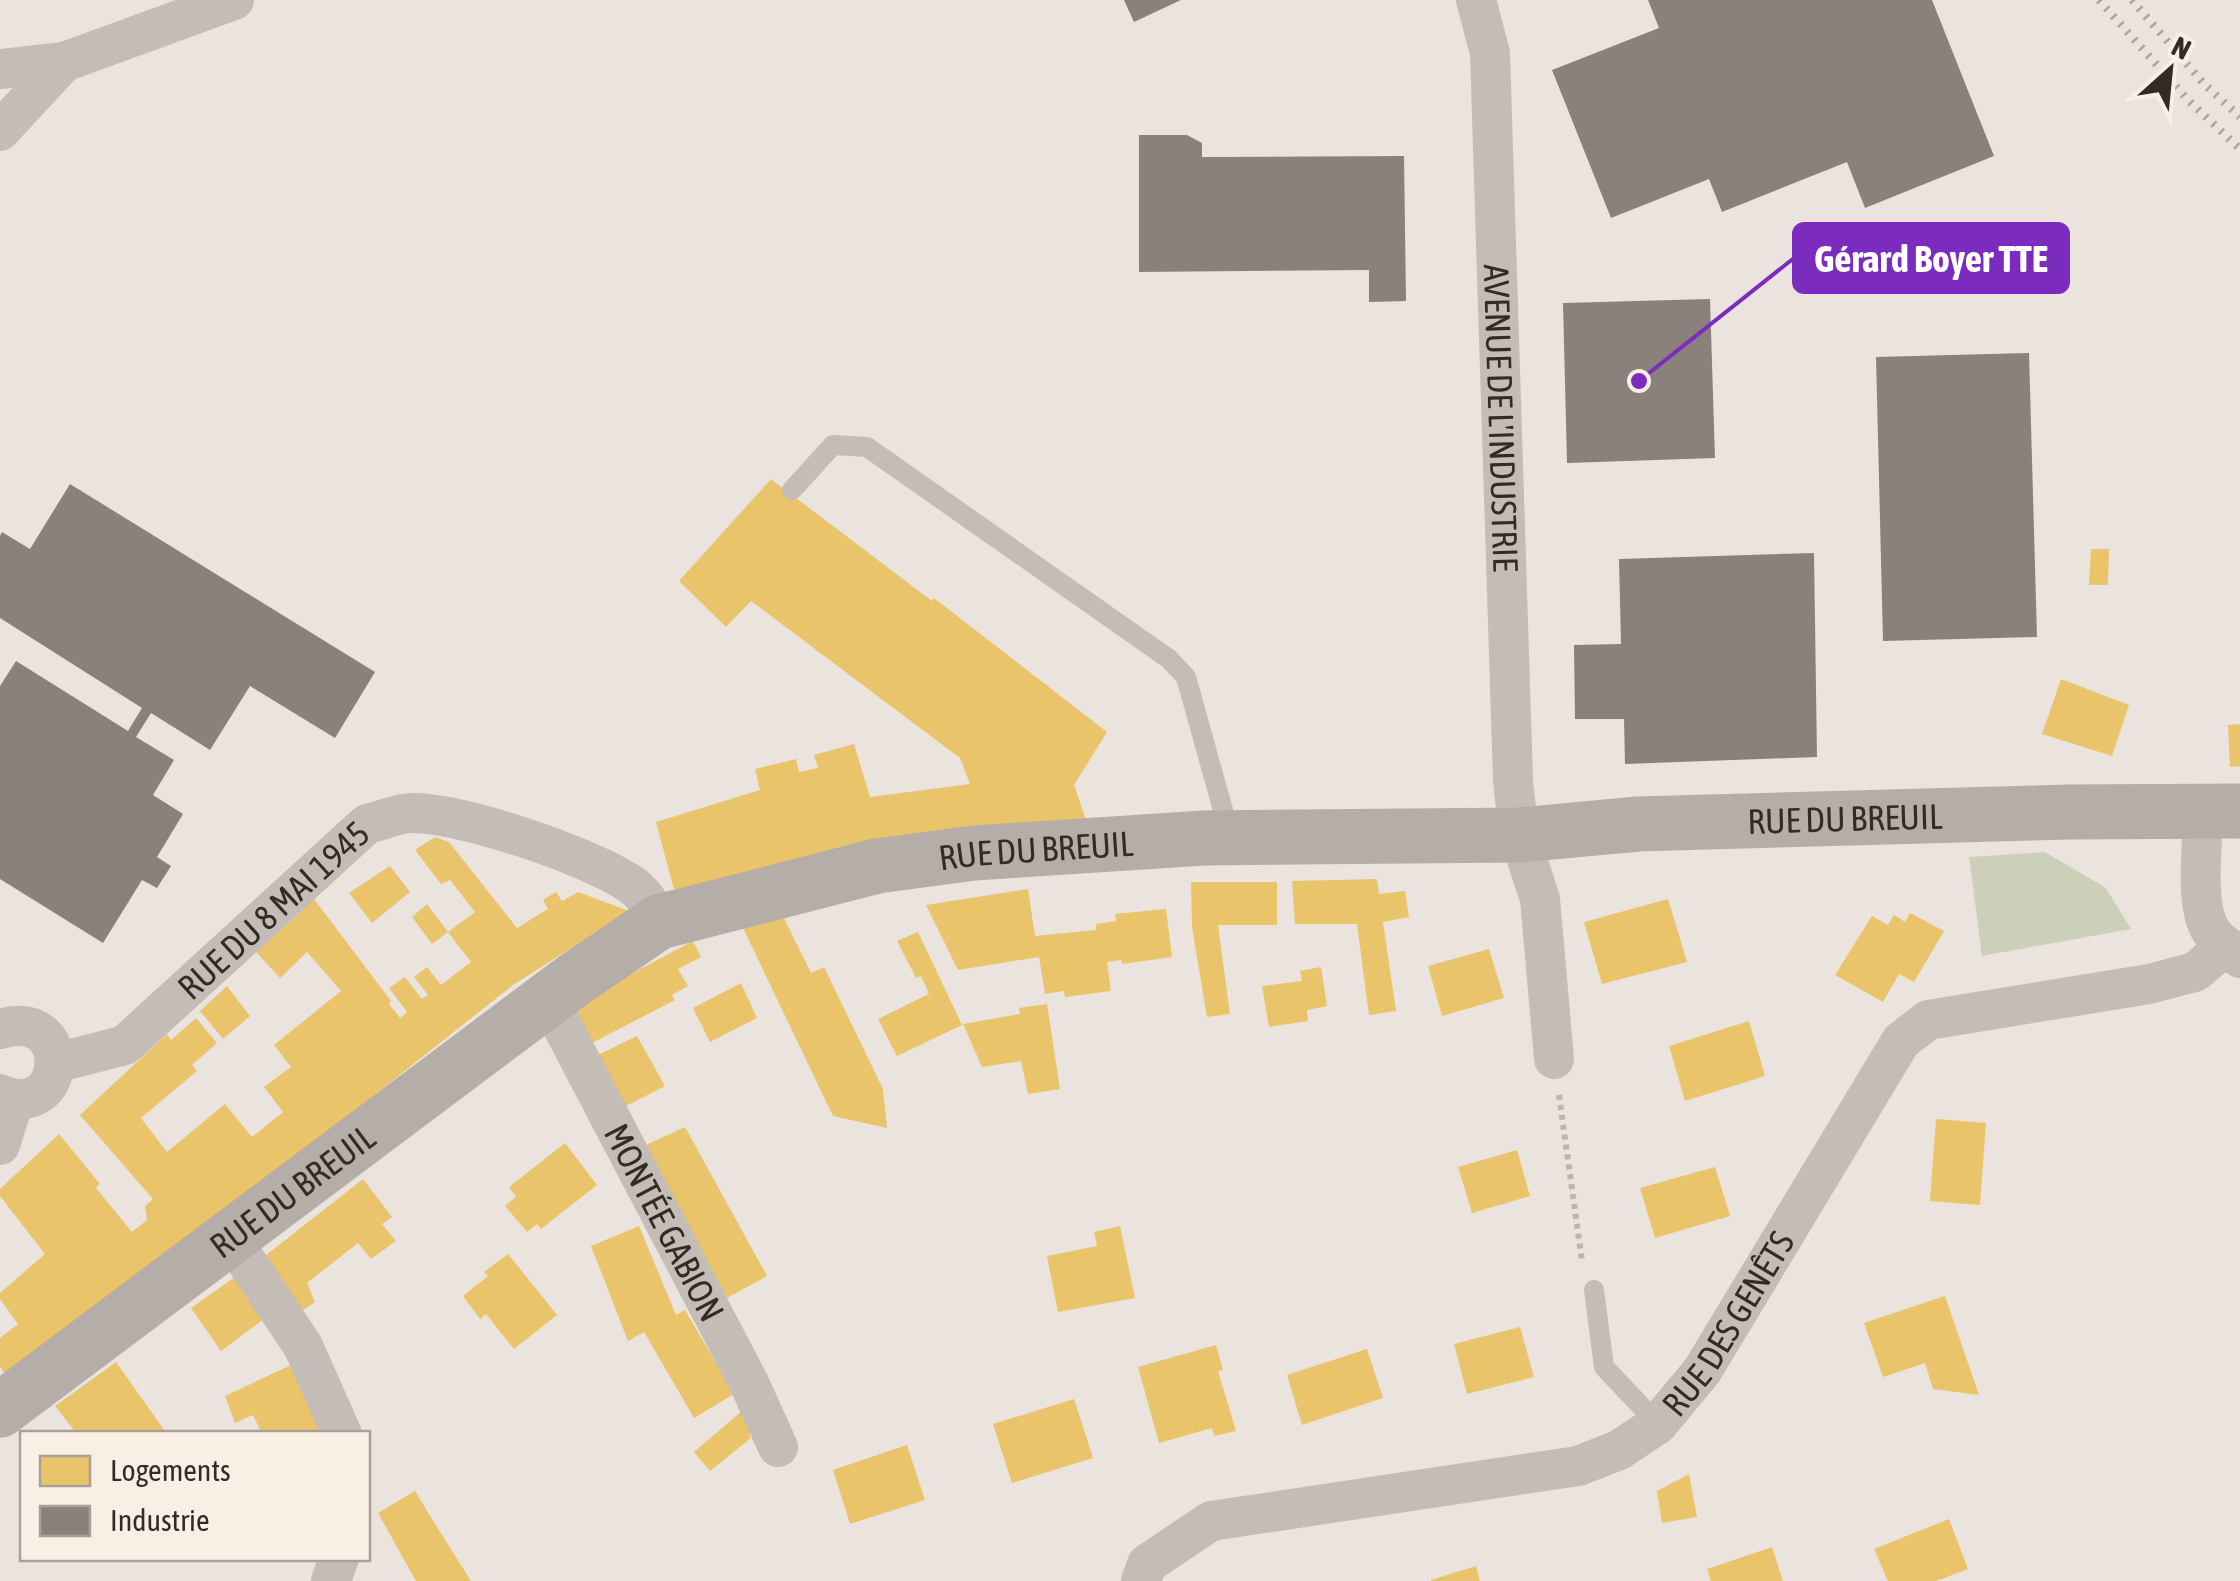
<svg xmlns="http://www.w3.org/2000/svg" width="2240" height="1581" viewBox="0 0 2240 1581" font-family="'Asap Condensed',sans-serif">
<style>
.green{fill:#ccd0b8}
.homes{fill:#e9c46a}
.industry{fill:#8a817c}
.lines{fill:none;stroke-linecap:round;stroke-linejoin:round}
.path{stroke:#bcb5af;stroke-width:6;stroke-dasharray:5 5;stroke-linecap:butt}
.lane{stroke:#c3bcb7;stroke-width:20}
.street{stroke:#c3bcb7;stroke-width:40}
.secondary{stroke:#b4ada8;stroke-width:55}
.rail{stroke:#aba6a2;stroke-width:8;stroke-dasharray:2.5 8;stroke-linecap:butt}
.labels{text-anchor:middle;dominant-baseline:central;stroke-width:10;stroke-linejoin:round;paint-order:stroke}
.street-label{font-size:35px;fill:#342a26;stroke:#f9efe4}
.leader{fill:none;stroke:#7b2cbf;stroke-width:4}
.callout-dot{fill:#7b2cbf;stroke:#f9efe4;stroke-width:4}
.callout{fill:#7b2cbf;stroke:#7b2cbf;stroke-width:4}
.callout-label{font-size:38px;text-anchor:middle;font-weight:bold;fill:#fff}
</style>
<rect width="100%" height="100%" fill="#ebe4de"/>
<path class="green" d="M2045 852 2106 888 2131 929 1982 956 1969 857Z"/>
<path class="homes" d="M771 479 932 601 934 598 1107 732 1074 785 1086 820 676 897 656 822 760 790 755 769 796 759 799 772 818 768 814 755 854 744 870 797 970 784 960 758 751 601 726 627 679 581Z
M2091 549H2109L2108 585H2089Z
M2061 679 2129 705 2112 756 2042 734Z
M2240 724V766L2230 767 2228 725Z
M435 837 449 842 517 928 548 909 543 900 556 892 562 901 578 892 629 911 513 985 138 1283 7 1377 0 1367V1338L18 1324 0 1299V1293L45 1254 0 1196V1189L59 1134 100 1184 96 1188 132 1232 147 1220 145 1206 153 1199 80 1115 167 1034 171 1040 196 1018 217 1043 192 1065 197 1071 141 1118 167 1152 225 1104 252 1137 283 1112 264 1087 291 1067 274 1045 341 991 307 952 280 978 256 952 314 899 391 1001 389 1004 400 1018 407 1012 389 988 405 977 422 999 428 995 414 977 427 967 441 985 471 962 448 932 475 912 450 880 441 884 415 850Z
M390 866 410 892 372 923 349 893Z
M1377 879 1379 894 1405 891 1409 917 1383 922 1396 1011 1369 1015 1357 924H1295L1292 881Z
M1191 882H1277V925H1218L1230 1014 1207 1017 1192 927Z
M1028 889 1035 936 1096 930V924L1116 921 1115 914 1166 909 1172 957 1122 964 1121 960 1107 962 1111 991 1065 997 1064 991 1045 994 1039 957 958 970 926 905Z
M1668 899 1687 962 1602 984 1584 922Z
M427 904 448 932 432 944 412 917Z
M1910 913 1944 931 1914 982 1899 974 1883 1002 1835 975 1872 916 1888 925 1894 915 1905 922Z
M784 918 811 973 824 967 883 1089 887 1128 833 1116 743 928Z
M918 932 962 1025 897 1056 878 1019 929 994 921 976 916 978 897 941Z
M693 941 701 957 678 969 688 986 672 995 675 1000 592 1043 572 1005Z
M1489 949 1504 998 1442 1016 1428 966Z
M1321 967 1327 1006 1307 1010 1308 1021 1269 1027 1262 986 1302 981 1300 971Z
M741 983 757 1018 710 1042 693 1008Z
M227 986 250 1016 223 1039 200 1011Z
M1047 1004 1060 1089 1028 1094 1021 1061 982 1067 963 1024 1020 1014 1019 1008Z
M1749 1021 1765 1076 1685 1101 1669 1046Z
M637 1036 665 1086 626 1106 598 1055Z
M1936 1119 1986 1123 1980 1205 1930 1201Z
M685 1127 767 1276 727 1298 646 1145Z
M565 1143 597 1185 541 1229 537 1224 527 1232 505 1206 516 1197 509 1187Z
M1517 1150 1530 1196 1472 1213 1458 1167Z
M1715 1167 1730 1216 1655 1238 1640 1188Z
M363 1179 392 1217 382 1224 396 1241 371 1259 358 1243 307 1283 315 1302 290 1319 261 1259Z
M639 1226 676 1315 685 1310 734 1394 694 1418 644 1332 628 1341 591 1246Z
M1120 1226 1135 1298 1058 1312 1047 1256 1097 1246 1094 1232Z
M508 1254 557 1315 514 1349 486 1314 480 1319 463 1296 488 1276 484 1272Z
M242 1272 269 1315 221 1351 191 1308Z
M1945 1296 1979 1395 1933 1389 1925 1363 1883 1377 1864 1323Z
M1520 1327 1534 1377 1467 1394 1454 1344Z
M1216 1345 1223 1370 1218 1371 1236 1431 1214 1436 1212 1428 1159 1443 1138 1367Z
M1367 1349 1383 1398 1302 1425 1287 1375Z
M116 1362 167 1434H77L55 1406Z
M293 1364 324 1434H262L253 1415 235 1423 225 1396Z
M1074 1399 1093 1458 1012 1483 993 1424Z
M743 1410 755 1429 749 1435 751 1438 710 1471 694 1452Z
M907 1445 925 1500 850 1524 833 1470Z
M1689 1474 1697 1517 1662 1523 1657 1491Z
M415 1491 432 1519 471 1581H416L378 1513Z
M1949 1519 1968 1569 1936 1581H1888L1874 1549Z
M1772 1547 1783 1581H1711L1707 1569Z
M1476 1566 1480 1581H1431V1580Z"/>
<path class="industry" d="M1124 0H1181L1134 22Z
M1648 0H1932L1994 156 1865 208 1847 162 1722 212 1709 179 1611 218 1552 70 1659 28Z
M1139 135H1187L1202 143V157L1404 156 1406 301 1369 302V270L1139 272Z
M1710 299 1715 458 1567 463 1563 303Z
M2029 353 2037 637 1883 641 1876 357Z
M70 484 375 672 335 738 250 686 210 750 151 713 136 737 174 760 153 795 183 814 157 857 171 866 157 888 142 880 103 943 0 879V686L16 661 128 731 142 708 0 618V536L2 532 30 549Z
M1814 553 1817 757 1625 764 1624 719H1575L1574 645 1621 644 1619 559Z"/>
<g class="lines">
<path class="path" d="M1559 1095 1582 1261"/>
<path class="lane" d="M792 490 833 445 867 447 1169 659 1186 677 1223 810 1226 836
M1594 1290 1604 1367 1658 1424"/>
<g class="street">
<path id="s1" d="M1476 0 1490 53 1513 781 1519 835 1540 899 1554 1059"/>
<path d="M0 69 64 62 234 0"/>
<path d="M0 131 64 62"/>
<path d="M2203 812C2203 843 2194 905 2211 931 2217 941 2231 950 2240 958"/>
<path id="s2" d="M548 999 749 1383 778 1447"/>
<path d="M0 1029C77 1006 68 1124 0 1094"/>
<path id="s3" d="M56 1063 125 1045 367 824C381 821 398 813 412 813 463 813 590 856 632 885 646 895 652 908 659 922"/>
<path d="M0 1145 14 1100"/>
<path d="M230 1237 303 1346 342 1434"/>
<path d="M331 1581 339 1558"/>
<path id="s4" d="M1141 1581 1147 1564 1211 1521 1578 1466 1619 1450 1658 1424 1702 1371 1901 1041 1928 1020 2149 984 2195 972 2226 946"/>
</g>
<path class="secondary" id="s5" d="M0 1410 575 979 659 922 877 866 974 853 1204 838 1519 835 1638 824 2069 812 2240 811"/>
<path class="rail" d="M2099 0 2189 101 2240 149
M2132 0 2204 84 2240 117"/>
</g>
<g class="labels">
<g class="street-label">
<text stroke="none"><textPath href="#s1" startOffset="420">AVENUE DE L'INDUSTRIE</textPath></text>
<text stroke="none"><textPath href="#s5" startOffset="2015">RUE DU BREUIL</textPath></text>
<text stroke="none"><textPath href="#s5" startOffset="1205">RUE DU BREUIL</textPath></text>
<text stroke="none"><textPath href="#s3" startOffset="272">RUE DU 8 MAI 1945</textPath></text>
<text stroke="none"><textPath href="#s5" startOffset="365">RUE DU BREUIL</textPath></text>
<text stroke="none"><textPath href="#s2" startOffset="252">MONTÉE GABION</textPath></text>
<text stroke="none"><textPath href="#s4" startOffset="680">RUE DES GENÊTS</textPath></text>
</g>
</g>
<path class="leader" d="M1639 381L1794 258"/>
<circle class="callout-dot" cx="1639" cy="381" r="10"/>
<rect class="callout" x="1794" y="224" width="274" height="68" rx="10"/>
<g class="callout-label">
<text x="1931" y="272">Gérard Boyer TTE</text>
</g>
<rect x="20" y="1431" width="350" height="130" fill="#f9efe4" stroke="#aaa098" stroke-width="2.5"/>
<rect x="40" y="1456" width="50" height="30" fill="#e9c46a" stroke="#aaa098" stroke-width="2.5"/>
<text x="110" y="1481" font-size="30" fill="#342a26">Logements</text>
<rect x="40" y="1506" width="50" height="30" fill="#8a817c" stroke="#aaa098" stroke-width="2.5"/>
<text x="110" y="1531" font-size="30" fill="#342a26">Industrie</text>
<g transform="translate(2170 70) rotate(27)" stroke="#f9efe4" stroke-width="8" paint-order="stroke">
<path d="M0-8L18 38L0 25L-18 38Z" fill="#342a26"/>
<text y="-15" font-size="28" font-weight="bold" text-anchor="middle" fill="#342a26">N</text>
</g>
</svg>
